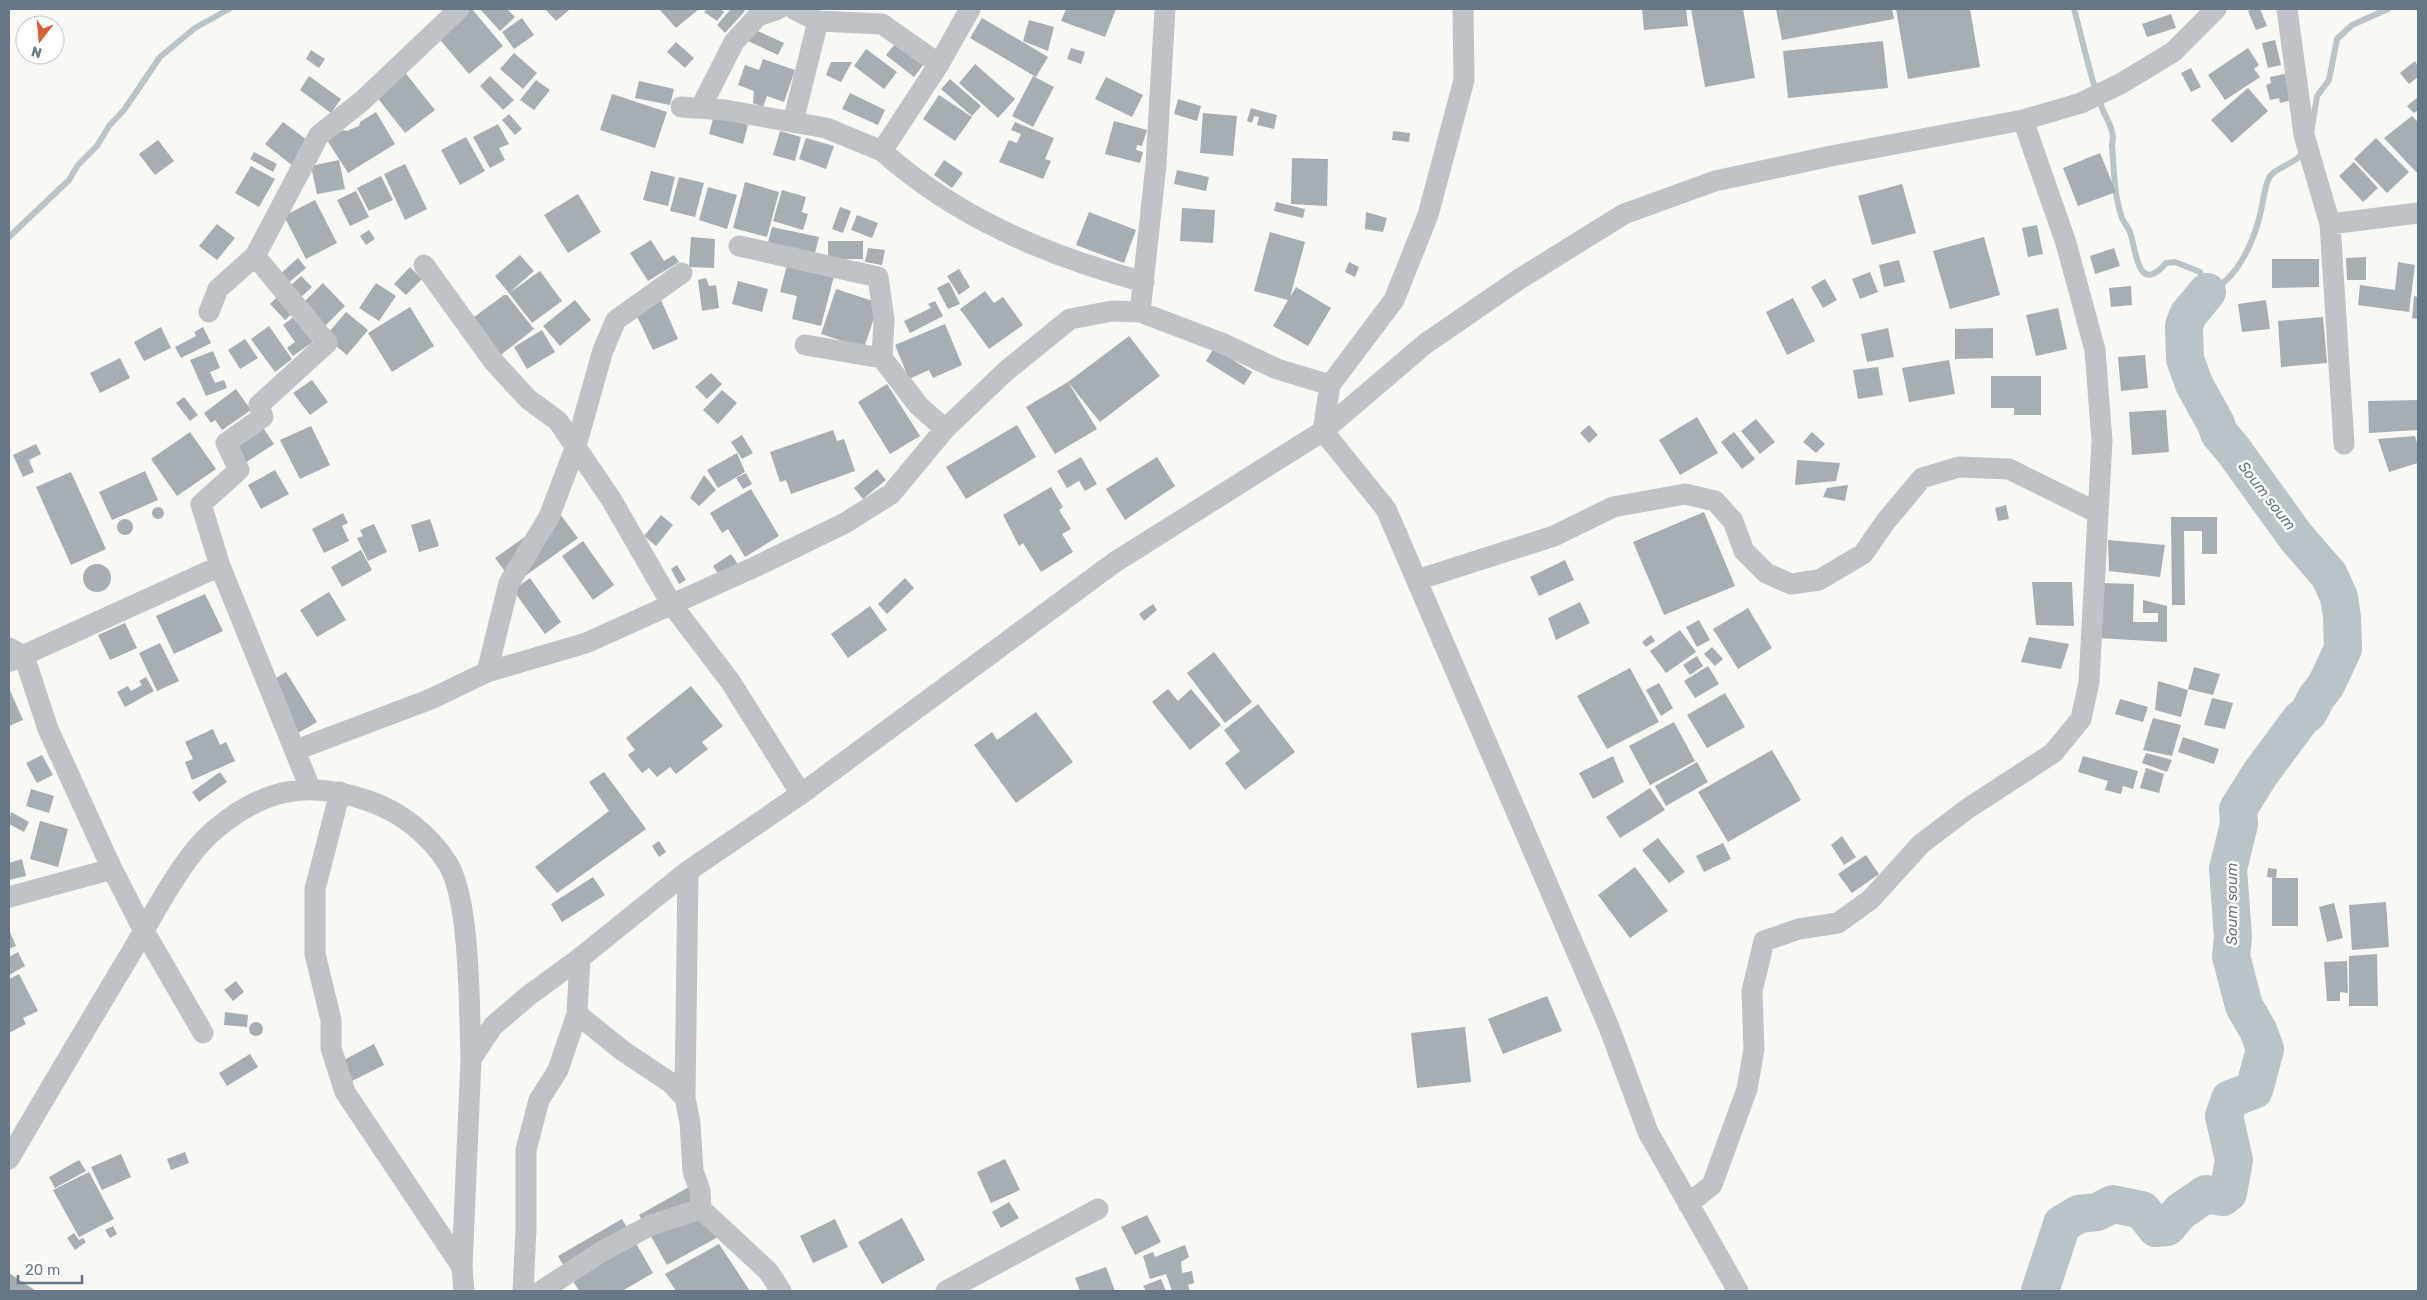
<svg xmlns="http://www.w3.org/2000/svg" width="2427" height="1300" viewBox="0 0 2427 1300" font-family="Rubik,sans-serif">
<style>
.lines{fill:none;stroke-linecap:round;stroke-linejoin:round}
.stream{stroke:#b9c3c8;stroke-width:6}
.river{stroke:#b9c3c8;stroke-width:38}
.building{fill:#a6aeb4}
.minor{stroke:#bfc3c7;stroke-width:21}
.labels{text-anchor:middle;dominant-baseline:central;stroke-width:5;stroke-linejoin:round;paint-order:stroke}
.water-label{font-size:15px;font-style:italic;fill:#647780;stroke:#fff}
</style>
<rect width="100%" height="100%" fill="#f8f8f5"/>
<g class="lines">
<path class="stream" d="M2074 9C2083 41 2089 74 2101 105 2105 118 2116 130 2112 145 2114 169 2114 196 2122 218 2124 223 2128 227 2130 232 2136 248 2137 297 2166 263L2175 262 2200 272 2207 292C2239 281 2256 236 2262 206 2264 195 2265 185 2270 176 2280 165 2297 163 2304 152
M2311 133 2317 96 2329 80 2337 39 2352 25 2388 9
M9 237 69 180 78 165 97 146 109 126 124 110 160 57 195 28 229 9"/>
<path class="river" d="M2040 1291 2062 1224 2079 1214 2097 1212 2113 1204 2142 1210 2156 1228 2167 1227 2181 1211 2206 1194 2223 1197 2228 1193 2234 1160 2224 1116 2230 1099 2254 1090 2265 1049 2258 1030 2244 1006 2231 956 2233 937 2228 869 2239 824 2238 809 2260 774 2300 720 2309 712 2316 698 2326 685 2343 649 2342 617 2339 597 2329 575 2296 537 2234 451 2219 433 2216 424 2194 384 2185 359 2184 326 2188 315 2207 292"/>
</g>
<path class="building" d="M467 9H472L503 46 469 74 436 35Z
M480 9H507L515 17 500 31Z
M545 9H568L569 10 556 21Z
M659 9H699L676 28Z
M707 9H720L724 12 717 21 704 12Z
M731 9H742L745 11 725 33 717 25Z
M1066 9H1116L1105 37 1061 21Z
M1642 9H1686L1688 26 1644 30Z
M1691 9H1743L1755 78 1705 87Z
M1776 9H1892L1894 19 1782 40Z
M1896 9H1970L1980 67 1908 79Z
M2254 9H2260L2267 26 2256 30 2248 11Z
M2171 14 2176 28 2147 37 2142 24Z
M522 18 534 35 514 49 502 32Z
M982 18 1048 57 1036 77 970 38Z
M1029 20 1054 27 1048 51 1023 41Z
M749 27 784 43 778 55 744 39Z
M2275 40 2281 65 2268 68 2262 43Z
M1883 41 1888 88 1788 98 1783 51Z
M676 42 694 58 685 68 667 52Z
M895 44 923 65 914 77 886 55Z
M1071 48 1085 52 1081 64 1067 59Z
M2248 48 2259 65 2254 69 2260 77 2225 100 2208 75Z
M866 49 897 72 884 89 854 66Z
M311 50 325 59 319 68 306 59Z
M514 53 537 73 523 89 500 69Z
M763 59 795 70 784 102 767 96 763 107 753 103 754 91 738 85 745 65 759 70Z
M2415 61 2418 66V77L2409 84 2400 73Z
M831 62H852L841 82 826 75Z
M975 64 1015 99 998 118 959 83Z
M2191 68 2201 87 2191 92 2181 73Z
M403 70 435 110 405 133 373 92Z
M2285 74 2291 100 2280 103 2279 98 2270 100 2266 85 2271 83 2270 77Z
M309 76 341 99 331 113 300 90Z
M490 76 514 100 503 110 480 86Z
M1033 76 1054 87 1033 127 1012 116Z
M1106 77 1143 95 1132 117 1095 99Z
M950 79 981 106 972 116 941 89Z
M536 80 550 90 534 110 520 100Z
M639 81 674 89 670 105 635 98Z
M2248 88 2268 111 2232 143 2211 120Z
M850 93 885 110 878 125 842 109Z
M612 94 667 112 655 148 600 130Z
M939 95 972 117 955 141 923 119Z
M2418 97V110L2414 113 2407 106Z
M1178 99 1201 106 1197 121 1174 114Z
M1251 108 1277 115 1274 129 1257 125 1259 117 1254 116 1252 123 1247 121Z
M376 112 395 144 348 173 327 140 343 130 347 131 359 126 360 122Z
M1203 113 1237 116 1233 156 1200 153Z
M509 114 522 129 515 135 502 120Z
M714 115 748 125 743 144 709 134Z
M2412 116 2418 122V174L2384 138Z
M1114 121 1147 130 1142 146 1137 145 1136 150 1143 152 1140 163 1105 154Z
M283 122 311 143 293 166 265 144Z
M1015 122 1054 138 1045 159 1051 161 1043 179 999 162 1009 140 1017 143 1021 134 1011 130Z
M498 124 509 144 499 148 505 160 490 168 473 137Z
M780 131 801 137 795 161 773 155Z
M1393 131 1410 133 1409 142 1392 140Z
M466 137 485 171 460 185 441 150Z
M806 138 834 146 826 169 799 159Z
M2376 138 2409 172 2387 193 2354 159Z
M158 140 174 161 155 175 139 154Z
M254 152 277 164 273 172 250 159Z
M2100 153 2116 192 2078 206 2063 168Z
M1292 158 1328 159 1327 206 1291 204Z
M339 160 345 189 317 194 311 166Z
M944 160 963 173 952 188 934 175Z
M2354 162 2378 188 2363 202 2339 176Z
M405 164 427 209 405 220 384 174Z
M251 166 275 179 259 207 235 193Z
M1177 170 1209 177 1206 191 1174 184Z
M651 171 675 177 668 206 643 200Z
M381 176 393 200 369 211 357 188Z
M679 177 704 183 695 217 670 211Z
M745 182 779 192 767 237 733 228Z
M1902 184 1916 233 1872 245 1858 196Z
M708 187 737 195 727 229 699 220Z
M782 190 806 197 802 212 808 214 803 230 773 221Z
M356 191 369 217 350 226 337 200Z
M578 194 601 232 568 253 544 215Z
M315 200 337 243 306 259 284 216Z
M1276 202 1305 209 1303 218 1274 211Z
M840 207 851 211 843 233 832 229Z
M1182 208 1215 210 1213 243 1180 241Z
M1089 212 1136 230 1124 263 1076 245Z
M1366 212 1387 218 1383 232 1365 229Z
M857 215 878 223 872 238 851 230Z
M217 224 235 238 217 260 199 246Z
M2037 225 2043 254 2028 257 2022 228Z
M772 227 819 237 814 257 767 246Z
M369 230 375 239 366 245 360 236Z
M1270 232 1305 242 1290 297 1296 287 1331 308 1308 346 1273 326 1288 300 1254 291Z
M691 237 715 239 714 268 689 267Z
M1984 237 2000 295 1950 309 1933 251Z
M651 240 664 261 674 255 679 262 648 281 630 253Z
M828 241H863V259H828Z
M868 248 885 250 882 265 865 262Z
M2114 248 2120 266 2095 274 2090 256Z
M520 255 534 271 509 293 495 276Z
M2366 257V280H2347L2346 258Z
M298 258 306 268 287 284 279 275Z
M2272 259H2319V287L2272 288Z
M1899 260 1905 282 1884 287 1879 265Z
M1349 262 1359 267 1355 277 1345 272Z
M2398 262 2415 265 2409 312 2358 305 2360 285 2395 290Z
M787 265 834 276 821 326 792 319 797 296 780 292Z
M410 267 422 279 406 295 394 284Z
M959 269 970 287 959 295 947 276Z
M540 271 562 301 532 323 509 293Z
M1870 272 1878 292 1860 299 1852 279Z
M301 276 312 287 299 299 288 288Z
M706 278 709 286 716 285 719 308 702 311 698 280Z
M1825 279 1837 300 1823 308 1811 287Z
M738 281 768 289 762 312 732 304Z
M949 282 960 304 948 309 937 288Z
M323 283 345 306 324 327 301 305Z
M376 283 396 296 379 321 359 308Z
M2131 286 2132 305 2111 307 2109 288Z
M836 289 879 303 863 351 846 342 821 334Z
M985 291 994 303 1003 297 1023 325 989 349 960 309Z
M279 295 295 311 285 320 270 304Z
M504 295H507L534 329 498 357 470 320Z
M2414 296 2418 297V319L2412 318Z
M1793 298 1815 341 1787 355 1766 312Z
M575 300 591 320 560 346 543 326Z
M661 300 678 339 653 350 635 312Z
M2266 300 2270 329 2242 332 2238 304Z
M935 301 943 316 910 333 904 321 931 308 928 304Z
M410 307 434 346 392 372 368 333Z
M2058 308 2067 349 2036 356 2026 315Z
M346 312 368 330 347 355 325 337Z
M299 313 317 339 293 356 287 348 295 342 283 325Z
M2323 317 2327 363 2281 367 2278 321Z
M945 324 962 365 933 378 929 370 909 379 895 345Z
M269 326 292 359 275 372 251 339Z
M161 327 171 348 144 361 134 342Z
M203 327 211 343 181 358 175 347 196 336 194 332Z
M1888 328 1894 357 1867 362 1861 334Z
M1993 328V358L1955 359V329Z
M542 330 555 352 527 369 514 347Z
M1129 336 1160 376 1100 422 1068 382Z
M245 339 258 358 240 369 228 350Z
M1214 348 1252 372 1244 385 1206 361Z
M213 351 220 368 210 372 215 383 224 380 227 388 206 396 190 360Z
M2145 355 2148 388 2121 391 2118 357Z
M120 358 130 378 100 393 90 373Z
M1949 360 1955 394 1909 402 1902 368Z
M1878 367 1883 395 1858 399 1853 370Z
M711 373 722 384 707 399 695 387Z
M1991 376H2041V415H2014V408H1991Z
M312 380 328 402 310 415 293 393Z
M1068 382 1097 429 1055 454 1026 407Z
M887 384 920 436 890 454 858 402Z
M236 389 251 410 222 430 215 420 211 423 204 413Z
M722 390 737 403 718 424 703 410Z
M184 397 198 415 190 421 176 403Z
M2418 400V430L2369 433 2368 401Z
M2166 410 2169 452 2132 455 2129 412Z
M1697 417 1718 453 1680 475 1659 440Z
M1756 419 1775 442 1760 454 1741 431Z
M260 423 274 444 245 463 231 443Z
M1017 425 1036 457 966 499 946 467Z
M1589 425 1598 435 1589 443 1580 433Z
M311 426 330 465 300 479 280 440Z
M833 430 837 441 844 439 855 471 791 494 786 480 780 482 770 452Z
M190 432 216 469 177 496 151 459Z
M1734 432 1755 459 1742 469 1721 442Z
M1812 432 1825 444 1816 453 1803 442Z
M742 435 753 453 742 459 731 442Z
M2415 436 2418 446V463L2389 472 2378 439Z
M36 444 41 454 29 460 34 472 23 477 13 455Z
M737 453 745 472 718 488 707 470Z
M1081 457 1097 484 1085 491 1079 481 1067 488 1057 471Z
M1157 457 1175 486 1125 520 1106 489Z
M1797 460 1840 463 1836 481 1795 485Z
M877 469 886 480 863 499 854 488Z
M275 470 289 494 261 509 248 485Z
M145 471 158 500 112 520 99 492Z
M71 472 106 549 71 565 36 487Z
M746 473 752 484 743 489 736 478Z
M704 475 716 490 699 506 690 498Z
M1848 485 1845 501 1823 497 1827 488Z
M1051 487 1063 507 1059 510 1071 529 1062 534 1073 552 1041 572 1023 543 1019 546 1003 515Z
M751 489 779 536 745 557 728 529 722 533 710 513Z
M2006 505 2009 519 1998 521 1995 508Z
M152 513a6 6 0 1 1 12 0a6 6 0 1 1-12 0Z
M1704 512 1735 586 1664 615 1633 542Z
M343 513 348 523 342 526 349 541 324 553 312 529Z
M559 513 578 538 514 584 495 558Z
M661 515 673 525 656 546 644 536Z
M2171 517H2217V554H2202V531H2184L2185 605H2172Z
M117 527a8 8 0 1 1 16 0a8 8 0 1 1-16 0Z
M430 519 439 546 419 552 411 525Z
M374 524 387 552 368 561 357 538 363 536 360 530Z
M2108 540 2165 545 2160 577 2109 571Z
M583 541 614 585 593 600 562 556Z
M361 550 372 570 342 587 331 567Z
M731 554 739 566 721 578 713 566Z
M1565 560 1574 580 1539 596 1530 577Z
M83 578a14 14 0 1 1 28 0a14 14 0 1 1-28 0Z
M677 565 686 580 679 584 671 569Z
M530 578 561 622 545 634 513 590Z
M905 578 914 588 887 614 878 604Z
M2032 582H2072L2074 626 2036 625Z
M2100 583 2134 584 2133 622H2158V613H2143V600L2167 606V642L2097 638Z
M329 592 346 620 317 637 300 610Z
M205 594 223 631 174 654 156 616Z
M1580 602 1590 623 1556 640 1548 618Z
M1153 604 1157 610 1144 621 1139 614Z
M870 606 887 630 848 658 831 634Z
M1748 608 1772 648 1738 669 1713 629Z
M1699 620 1710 640 1697 647 1686 627Z
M125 623 137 648 110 660 98 635Z
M1680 630 1696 652 1666 673 1650 651Z
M1651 635 1655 641 1646 647 1642 642Z
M2029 637 2069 644 2061 669 2021 662Z
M160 643 179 681 157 691 139 653Z
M1712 647 1723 659 1715 666 1704 654Z
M1214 652 1252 702 1225 723 1187 673Z
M1697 656 1703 666 1690 675 1683 665Z
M1708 666 1719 684 1695 698 1684 681Z
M2194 667 2220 674 2213 695 2188 689Z
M1630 668 1659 722 1607 749 1577 696Z
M286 672 317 722 298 733 268 683Z
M146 677 154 691 125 707 117 692 128 686 131 691 142 685 139 681Z
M2158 681 2188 690 2181 717 2155 710Z
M1659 683 1673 708 1661 716 1646 690Z
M691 686 723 726 702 742 708 749 676 774 670 767 657 777 649 768 642 773 628 755 635 750 626 738Z
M9 688 23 720 9 726Z
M1168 689 1178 701 1191 689 1221 725 1190 750 1152 702Z
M1725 693 1745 727 1707 748 1687 715Z
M2212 698 2233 703 2225 729 2204 725Z
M2120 699 2148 707 2143 722 2115 714Z
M1258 704 1295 752 1245 790 1225 763 1240 751 1224 730Z
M1036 712 1073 762 1016 803 974 745 992 732 997 740Z
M2153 718 2181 725 2172 756 2143 750Z
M1674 722 1695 761 1650 785 1629 746Z
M213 729 220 745 226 742 235 761 192 780 185 762 193 759 185 742Z
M2183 737 2219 749 2214 764 2178 752Z
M1772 750 1801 800 1728 842 1698 792Z
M2146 753 2172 760 2167 772 2142 763Z
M42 755 53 775 37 783 26 763Z
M1613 756 1624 782 1593 799 1579 773Z
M2083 756 2138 771 2133 789 2123 786 2121 794 2105 790 2108 781 2078 772Z
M1697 762 1708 782 1666 806 1655 786Z
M2146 768 2164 774 2159 793 2140 788Z
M220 772 227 782 199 802 192 792Z
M604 772 646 829 557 893 535 867 609 811 589 782Z
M1650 788 1665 810 1620 838 1606 817Z
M31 789 54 796 49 813 26 806Z
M11 812 29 822 24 832 9 824Z
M40 821 68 829 58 867 30 859Z
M1842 836 1856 857 1844 865 1831 845Z
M1658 838 1685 872 1669 883 1642 850Z
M659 841 666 852 659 857 652 846Z
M1723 843 1731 859 1704 872 1696 856Z
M1866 855 1879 874 1852 893 1838 874Z
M22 859 26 876 9 880V863Z
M1635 867 1668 911 1630 938 1598 895Z
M2268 868 2277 869 2276 878 2267 877Z
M593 877 605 895 562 922 551 904Z
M2272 878H2298V926H2272Z
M2386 902 2389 947 2352 950 2349 905Z
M2334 903 2343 938 2327 942 2319 907Z
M9 930 16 946 9 949Z
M18 952 25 966 9 975V957Z
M2377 954 2378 1006H2349V956Z
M2347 961 2348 993 2340 992V1001H2327L2324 962Z
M19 974 38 1011 23 1018 26 1024 9 1033V979Z
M236 981 244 992 233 1001 224 990Z
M1547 996 1562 1031 1503 1054 1488 1019Z
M225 1012 248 1015 247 1027 224 1025Z
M249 1029a7 7 0 1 1 14 0a7 7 0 1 1-14 0Z
M1465 1027 1471 1082 1417 1088 1411 1033Z
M374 1044 384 1065 352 1081 342 1061Z
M250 1054 258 1067 227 1086 219 1073Z
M185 1152 189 1163 171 1170 167 1159Z
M121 1154 131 1177 102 1190 91 1167Z
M1005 1159 1020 1190 991 1203 977 1172Z
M79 1160 86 1171 55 1188 49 1177Z
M89 1172 114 1219 79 1237 53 1190Z
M689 1187 718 1237 667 1265 639 1215Z
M1009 1202 1019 1218 1001 1228 992 1212Z
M1147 1215 1161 1242 1135 1255 1121 1227Z
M902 1218 925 1260 882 1284 858 1242Z
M622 1219 653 1273 622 1291H579L558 1256Z
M835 1219 848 1247 813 1263 800 1236Z
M113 1226 117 1234 110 1238 105 1230Z
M74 1233 79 1240 83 1238 86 1242 75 1250 67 1238Z
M719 1244 750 1291H676L665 1274Z
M1185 1245 1189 1257 1181 1262 1182 1273 1192 1271 1194 1283 1188 1285 1190 1291H1172L1166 1274 1150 1279 1143 1256 1153 1252 1155 1257Z
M1106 1267 1115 1291H1080L1075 1278Z
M9 1273 36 1291H9Z
M1161 1279 1166 1291H1146L1143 1286Z"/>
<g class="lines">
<path class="minor" d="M970 9 939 64 882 151C957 218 1048 256 1144 282
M1463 9 1464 80 1428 215 1394 300 1330 385 1323 431 1386 509 1609 1027 1648 1132 1738 1291
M2287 9 2304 135 2330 224 2418 213
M818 21 882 24 939 64
M681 107 725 110 826 128 882 151
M701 107 734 42 758 16 778 9
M793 122 818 21 794 9
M2330 224 2344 444
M739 246 878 277 884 320 882 358
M255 256 327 343 259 405 263 417 226 443 239 470 201 504 220 566 310 788
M424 265 494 362 528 399 558 421 611 499 672 605 730 681 801 794
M209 312 218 289 255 256 319 135 362 101 459 9
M1140 312 1156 165 1165 9
M805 345 882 358 919 406 945 429
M1417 580 1554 536 1613 507 1685 494 1715 501 1733 521 1744 551 1766 573 1791 584 1819 580 1863 554 1886 521 1922 478 1959 467 2009 469 2098 513
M9 648 24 656 48 729 112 869 144 931 203 1033
M11 661 220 566
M487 672 509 583 549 517 576 446 603 350 616 320 682 273
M296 750 431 699 487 672 586 643 757 566 845 523 891 494 945 429 1006 371 1070 319 1112 311 1140 312 1224 344 1277 369 1330 385
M340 792 315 889V954L331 1020V1048L345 1092 462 1267
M9 897 112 869
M580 958 577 1014 623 1051 671 1083 685 1098 690 1123 693 1171 700 1191 701 1209
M685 1098 688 871
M9 1159C50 1088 92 1018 134 948 155 912 184 854 217 828 265 788 310 780 369 801 401 812 430 835 448 864 471 902 469 1012 471 1059
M1688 1204 1712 1185 1747 1089 1754 1049 1752 991 1764 941 1799 929 1838 923 1871 899 1921 844 1967 809 2053 753 2081 719 2089 682 2102 441 2095 350 2066 243 2023 120
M464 1291 462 1267 471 1059 493 1026 528 996 580 958 688 871 801 794 1115 562 1323 431 1425 344 1521 278 1624 214 1715 181 1831 156 2023 120 2081 103 2122 83 2173 52 2216 9
M523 1291 526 1229V1150L539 1100 558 1070 577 1014
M541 1291 601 1252 651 1225 701 1209 768 1271 781 1291
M946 1291 1098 1209"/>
</g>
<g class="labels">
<g class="water-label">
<text transform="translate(2267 496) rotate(52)">Soum soum</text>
<text transform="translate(2232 904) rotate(-90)">Soum soum</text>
</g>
</g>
<rect width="2427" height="1300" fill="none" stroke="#687785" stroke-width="20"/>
<g transform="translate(40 40) rotate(196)"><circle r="24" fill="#ffffff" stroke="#c3c9ce"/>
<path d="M0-4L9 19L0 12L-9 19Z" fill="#da6133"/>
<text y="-8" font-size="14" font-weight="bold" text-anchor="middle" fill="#687785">N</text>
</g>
<path d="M18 1275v8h64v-8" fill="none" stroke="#687785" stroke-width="2.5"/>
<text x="25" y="1275" font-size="15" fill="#687785" stroke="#ffffff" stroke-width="4" paint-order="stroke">20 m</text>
</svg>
